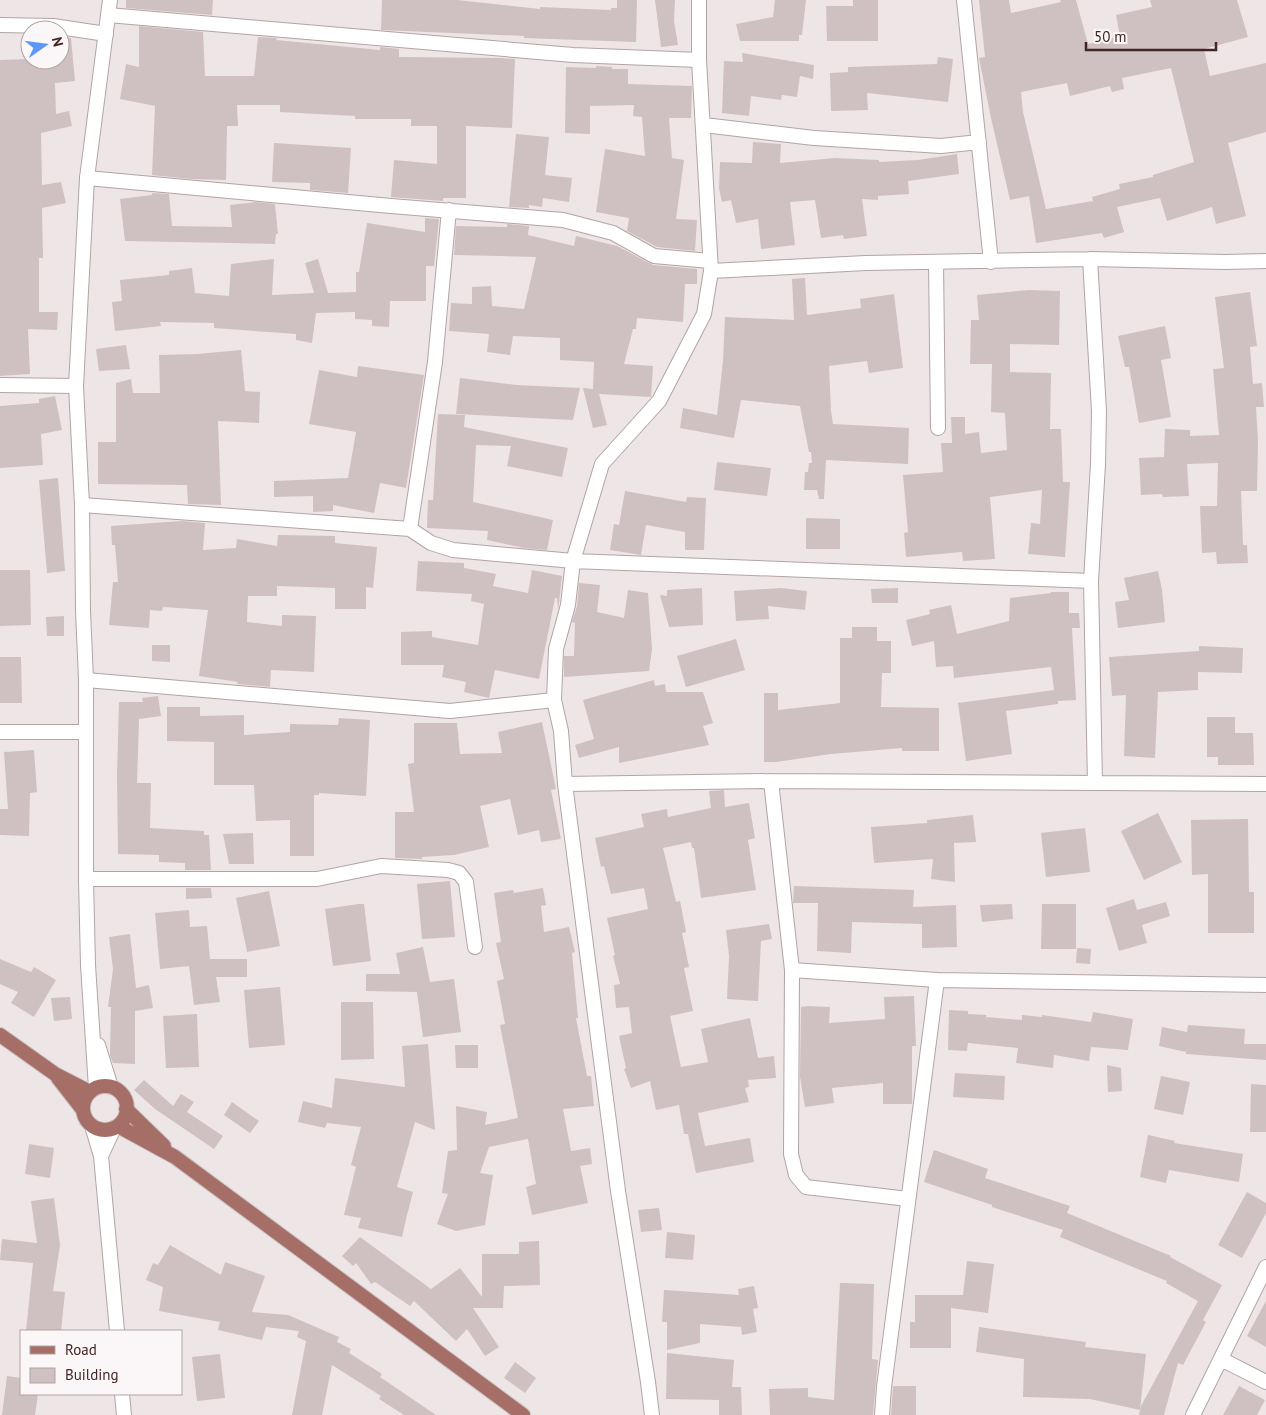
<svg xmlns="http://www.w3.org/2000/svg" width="1266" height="1415" viewBox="0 0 1266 1415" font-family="'PT Sans',sans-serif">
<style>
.building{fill:#cfc1c2;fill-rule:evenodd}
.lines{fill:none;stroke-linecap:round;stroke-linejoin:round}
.minor-casing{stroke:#b3a4a4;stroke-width:16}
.tertiary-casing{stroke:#b3a4a4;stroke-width:16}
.primary-casing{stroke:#cac2c1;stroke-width:16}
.minor{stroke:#fff;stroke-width:14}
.tertiary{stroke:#fff;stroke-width:14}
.primary{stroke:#a56f68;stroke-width:14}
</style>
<rect width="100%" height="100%" fill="#eee5e6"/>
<path class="building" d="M126 0H213L212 15 126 8Z
M382 0H457L540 9V7L611 10V8H617V0H637L636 42 524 38V36L381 30Z
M655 0H675L674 21 678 45 661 47Z
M775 0H806L802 35H799V41H740L736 24 773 17Z
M853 0H878V41H827L826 6H853Z
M979 0H1009L1011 13 1061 2 1060 0H1076L1088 44 1120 36 1116 15 1152 7 1150 0H1237L1248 37 1204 49 1210 76 1266 63V132L1228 143 1246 216 1216 224 1212 207 1167 221 1160 198 1117 207 1124 232 1104 238 1102 233 1036 243 1029 196 1010 200 991 118 979 58 985 57ZM1171 68 1194 162 1153 175V177L1119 184 1120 189 1092 197 1093 201 1046 209 1023 112 1021 92 1067 83 1070 96 1110 86 1112 92 1124 89 1122 78Z
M139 26 203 32 205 76H254L258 37 277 38 276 40 380 50V47L399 49V57L501 58 515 59 512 128 466 126V198H443V201L391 197 394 160 437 164V126H411V119H355V116L280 112V105H237L238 126H227L226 180 191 179 152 175 155 106 120 99 126 64 139 67Z
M60 36 71 38 75 81 55 83 56 114 69 111 72 126 41 133 42 185 61 182 66 203 42 208 43 258H39V312H58L57 330 28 329 30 374 0 376V60L30 59V60H60Z
M742 53 814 65 813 79 800 76 797 97 782 95 781 100 751 96 749 116 722 113 724 61 743 62Z
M938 57 953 59 948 102 867 93 868 110 831 111 830 73 848 72V67L937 64Z
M596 66 612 67V69H628V84L692 86 691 118H669L672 158 684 160 676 219 697 220 695 251 657 247 627 231 629 218 596 212 605 149 645 156 642 117 633 116 634 105 590 106V134L565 133 566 67 596 68Z
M516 134 549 137 545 175 572 178 569 202 543 198 542 207 529 205V208L509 207Z
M753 142 781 144 780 163 835 158 879 160V162L918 160 957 154 959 174 908 181 909 194 878 196V200L862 199 867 236 844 239 843 235 821 238 815 200 790 202 795 245 761 249 758 219 736 223 731 200 722 202 719 189 720 162 752 163Z
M274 143 351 148 348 193 310 190V183L272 182Z
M152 193 169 194 172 226 232 227 230 205 256 202 275 204 278 234H276L275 244 125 241 120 199 152 195Z
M425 218 439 219 434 266H426V301H390L389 327 372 326V320L355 319V312L316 313 312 343 296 340V334L214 328V323L160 322 161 326 115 331 112 302 122 301 120 280 169 275V271L192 268 195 293 229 296 231 264 274 259 272 295 314 293 305 263 318 259 328 293 356 292V272H359L367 223 425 232Z
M507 224 529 226 528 235 574 246 576 236 617 246 653 265 697 269V284H685L683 322 637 318 636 329H633L624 364 653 366 651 397 599 394 607 425 593 428 583 388 593 389 594 362 560 360V338L513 336 510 355 487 352 489 334 449 331 451 303 472 304V287L491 286 492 306 524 309 536 257 454 255 456 226 507 227Z
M805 278 807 315 861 308 860 299 894 294 903 368 869 373 867 361 829 366 831 411 833 424 909 428 908 464 826 460 824 499H819L817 490H804L805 472H808L809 463H812L811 452H809L800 406 741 400 734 438 680 428 683 408 717 415 723 361 725 317 794 320 792 279Z
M1028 290 1060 291 1059 345 1010 344V372L1051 373 1050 429H1061L1063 482H1070L1065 557 1028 554 1031 523 1040 524 1042 490 990 497 995 559 963 561 962 552 906 557 904 533 908 532 903 475 943 472 941 443H952L951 417H965V434L979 432 981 453 1007 450 1005 413 991 412 992 364H970L971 320H979L977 295Z
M1250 292 1257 346 1250 347 1253 384 1262 383 1264 407H1256L1258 441 1257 491H1241L1243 545H1247L1248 563 1217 564 1216 552 1202 553 1200 506H1217L1218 463 1187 464 1189 496 1163 497 1162 494 1141 495 1139 458 1164 457 1165 429 1190 430V436L1219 435 1213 369 1224 368 1215 297Z
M1165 326 1171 358 1161 360 1171 417 1139 423 1129 367H1125L1118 336Z
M126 345 130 369 99 371 96 349Z
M241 350 245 391 260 392 259 423 218 421 221 505 188 504 187 485 98 484V442H116V383L131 379 133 393H160L159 355 197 354Z
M358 366 424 375 406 488 380 483 374 513 333 505V511L313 512V496L274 497V481L348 478 356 432 309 424 319 370 357 377Z
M460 378 517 385 580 388 573 420 456 414Z
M55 396 62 430 41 434 43 465 0 468V406L39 403V399Z
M438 414 465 415 464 427 568 448 562 477 507 466 511 446 476 445 473 502 553 520 547 550 524 548 487 540 488 531 427 528 428 500H433Z
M717 462 771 468 767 496 714 490Z
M58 478 65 571 47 573 39 480Z
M625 491 686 502 687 497 706 498 704 550H685V532L646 525 641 555 610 550 614 524 619 525Z
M806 518 840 519V549H806Z
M182 521 205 523 203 550 236 548 237 539 277 546 278 535 335 536V543L377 547 373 588 366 587V609H335V588L277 586V596H248L247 622 282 626V615L316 616 314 672 271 670 270 687 237 684 238 682 199 676 208 610 163 607 162 611 150 610 149 628 109 625 113 582H118L115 545H112L111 526Z
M418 561 464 563V568L496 574 493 586 528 593 532 570 562 576 559 603 558 610 557 598H555L539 679 495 670 489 698 464 692 466 682 442 677 444 665H401V632L432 631V637L478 645 484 604 471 601 472 594 416 591Z
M0 570H30L31 625 0 626Z
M1158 571 1162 590 1165 622 1118 628 1115 602 1129 600 1124 578Z
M579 583 600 585 597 612 624 618 628 590 648 593 652 649 649 671 564 677V656H574L575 623 572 622 577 606Z
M702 588 703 625 669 627 660 595 667 596V590Z
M781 588 807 591 805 610 768 606 769 619 736 621 734 591Z
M898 588V603H872L871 589Z
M1051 592H1069V613H1079L1080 628H1072L1076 700 1058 701V704L1006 711 1012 754 966 761 958 703 1054 690 1051 667 954 678 953 666 936 667 934 641 912 646 906 620 930 614 929 610 951 605 957 634 1009 621 1010 598 1051 593Z
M64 616V636H47L46 617Z
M852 627H877V641H891V673H882L881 707 939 708V751H902V748L831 754 776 762H764V693H778V710L840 703V638H852Z
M736 639 745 670 686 687 677 656Z
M152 645H170V662L152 661Z
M1199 646 1243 648 1242 673 1198 672V690L1158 692 1155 758 1124 756 1126 695 1112 696 1109 657 1199 651Z
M0 657H21L22 703H0Z
M654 680 655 686 665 684 666 692H703L713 723 703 726 709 745 619 763V747L579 758 575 745 594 739 583 700Z
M158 696 161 716 139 719 137 783H151L150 828 204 831V835H209L211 870H185V863L159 862V855L118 854 117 776 119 702H143L142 698Z
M167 707H200V716L244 715V735L290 732V724L338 725 339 718 370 720 366 796 319 793V795H314V856H290V820L256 821 254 785H214V742L167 741Z
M1207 717H1235V733H1253L1254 765H1218V757H1207Z
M542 722 556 789 551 790 561 839 541 842 539 830 518 835 510 799 480 806 489 847 454 855 422 857V859L395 858V812H414L408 764 414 763V723H457L460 754 502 753 498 732Z
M34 750 37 792 30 793 29 836 0 835V809H8L4 752Z
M724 790 725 807 749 803 755 838 748 840 756 890 701 898 694 848H692L691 842 663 848 676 902 680 901 686 932 682 933 689 967 684 968 693 1011 670 1016 681 1067 708 1062 701 1029 750 1018 758 1058 774 1056 776 1078 748 1080 749 1087 745 1088 749 1102 698 1113 705 1146 750 1138 754 1162 696 1173 688 1134H684L679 1105 656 1110 650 1081 631 1088 624 1069 626 1068 619 1036 632 1033 629 1007 616 1008 614 985 620 984 613 956 615 955 607 918 648 909 644 888 611 894 604 866 601 867 595 838 644 827 641 814 667 809 668 817 711 808 709 791Z
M1158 813 1182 862 1144 880 1121 831Z
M973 815 976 842 954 843 955 882 931 879 933 859 874 863 871 827 927 823V820Z
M1248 819 1249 892H1254V933H1208V874L1192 875 1191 820Z
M1085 828 1090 872 1046 877 1041 833Z
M253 833 254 864H229L223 834Z
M450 881 455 937 422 939 417 884Z
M794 886 914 890 913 907 956 905 957 947 922 948V924L852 922 851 953 817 951 818 903H793Z
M186 888H211L212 898 186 899Z
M543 888 546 905 541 906 544 932 569 927 575 952 572 953 578 1018H576L587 1076H591L594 1106 563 1109 571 1151 590 1148 592 1164 580 1166 588 1203 532 1215 526 1187 536 1184 528 1139 489 1147 480 1173 493 1175 485 1225 456 1231 437 1224 448 1194 442 1193 448 1151 457 1150 456 1106 487 1112 485 1125 518 1118 500 1025 505 1024 497 981 504 979 496 943 501 942 494 893 513 890 514 893Z
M269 891 280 946 247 952 236 898Z
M1134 899 1137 910 1166 902 1170 916 1142 925 1147 943 1119 951 1106 908Z
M358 904H364L371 961 333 966 325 909Z
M1012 904 1013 919 982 922 980 905Z
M1042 904H1076V949H1041Z
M189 910 190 927 207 926 210 959H247V977H216L220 1002 194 1005 189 966 160 969 155 913Z
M769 924 772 939 761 941 758 1001 727 999 729 956 726 930Z
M130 934 136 988 149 985 153 1008 135 1011V1064L113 1063 110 1056 111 1007H108L113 969 109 937Z
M423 947 430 982 454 979 461 1032 423 1037 417 992 366 991V974H400L396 953Z
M1077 948 1091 949 1090 964 1076 963Z
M0 959 31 972 34 967 56 980 34 1017 11 1003 18 992 0 984Z
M280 987 285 1045 249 1048 244 990Z
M914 996 916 1046H912V1104H883V1083L832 1088 834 1103 805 1107 800 1077 801 1007 808 1006 830 1007 829 1023 885 1019 884 997Z
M70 997 72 1019 54 1021 51 998Z
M341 1002H373L374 1059 341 1060Z
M949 1010 968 1011V1014L986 1015V1017L1022 1020V1015L1042 1017V1015L1091 1022 1093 1012 1133 1019 1128 1050 1091 1047 1089 1061 1054 1055 1053 1068 1016 1063 1018 1048 968 1043 967 1051 948 1050Z
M197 1014 199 1067 166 1068 163 1016Z
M1188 1025 1245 1029 1244 1044H1266V1060L1186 1054V1052L1159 1046 1162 1027 1187 1032Z
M428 1044 435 1130 415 1122 397 1187 413 1192 407 1215 402 1237 358 1228 361 1218 344 1215 356 1167 351 1165 361 1127 327 1123 325 1128 298 1122 303 1101 332 1108 335 1078 405 1087 402 1046Z
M455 1045H478V1068H456Z
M1107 1065 1121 1068 1122 1091 1108 1092Z
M955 1073 1005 1076 1004 1100 953 1097Z
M1161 1076 1190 1082 1183 1115 1154 1109Z
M144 1080 173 1106 181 1094 194 1102 187 1112 223 1136 214 1149 155 1109 134 1090Z
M1251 1084 1266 1085V1132H1250Z
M232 1102 259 1121 250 1133 224 1115Z
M1148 1135 1175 1141 1174 1143 1243 1154 1239 1182 1169 1170 1166 1183 1140 1177Z
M29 1144 54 1148 50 1178 25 1174Z
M934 1150 988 1169 985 1178 1070 1206 1067 1213 1171 1256 1170 1257 1222 1285 1203 1320 1206 1322 1183 1365 1178 1363 1164 1415H1139L1141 1406 1198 1301 1166 1283 1167 1281 1060 1237 1063 1230 992 1207V1205L924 1182Z
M1247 1192 1266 1203V1213L1242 1258 1218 1245Z
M54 1198 60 1245 53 1291 65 1292 61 1331H26L33 1263 0 1260 2 1239 37 1243 31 1201Z
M659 1208 662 1230 641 1232 638 1210Z
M667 1232 695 1235 693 1260 665 1258Z
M360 1237 431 1289 460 1268 482 1297V1254H519V1242L539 1241 540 1285 504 1286 503 1308H473L499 1347 485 1356 467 1329 456 1341 414 1301 410 1306 375 1282 371 1284 356 1263 353 1266 342 1256Z
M170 1245 221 1275 225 1262 265 1276 252 1312 288 1315 339 1337 337 1342 351 1349 349 1353 382 1374 380 1377 436 1415H404L379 1399 381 1396 332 1365 322 1415H292L306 1341 297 1337 299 1331 266 1327 262 1340 218 1330 220 1322 159 1311 163 1287 146 1280 153 1263 158 1265Z
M967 1261 994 1264 988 1313 951 1308V1348H910V1322H915V1295H963Z
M840 1283 874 1284 872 1359 878 1360 873 1415H770L769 1389 808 1388V1397L834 1400Z
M754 1286 758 1308 753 1309 757 1332 742 1335 741 1327 700 1324V1343L667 1350V1322H662L664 1290 739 1295 738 1289Z
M1266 1301V1347L1247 1336Z
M979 1327 1086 1342 1085 1347 1146 1354 1140 1410 1090 1399 1023 1397 1024 1359 976 1352Z
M667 1353 734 1360 732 1387H741L742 1415H719V1400L666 1399Z
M220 1354 225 1398 197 1401 192 1357Z
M515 1362 536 1378 525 1393 504 1378Z
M7 1376 21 1378V1394H38L35 1415H2Z
M893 1386H916V1415H891Z
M1239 1386 1265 1400 1257 1415H1223Z"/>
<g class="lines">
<g class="minor-casing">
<path id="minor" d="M964 0 991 262
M108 15 573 55 699 60
M0 25 53 26 106 34
M704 125 814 138 941 146 979 142
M87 178 391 206 563 220 613 233 654 256 710 261
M1090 259 1099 411 1098 464 1091 581 1095 783
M936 262 938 428
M711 271 866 263 1090 259 1225 262 1266 261
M0 385 76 386
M82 505 410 529 431 543 453 550 573 561 1091 581
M410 529 435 362 449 210
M86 680 450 711 554 700
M0 732H85
M771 781 792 970 791 1154 796 1175 806 1187 908 1199
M565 784 771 781 1266 784
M86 879H317L381 866 448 870 459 873 466 882 475 947
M792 970 937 980 1266 985
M1221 1359 1266 1382
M652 1415 648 1382 618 1191 565 784 561 731 554 700 556 649 568 605 573 561 602 464 659 401 704 314 711 271 699 60V0
M882 1415 884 1387 937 980
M1193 1415 1266 1267"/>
</g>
<g class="tertiary-casing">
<path id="tertiary" d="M98 1045 111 1087
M96 1088 88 965 86 879V680L83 611 82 505 76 386 87 178 110 0
M92 1126 101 1156 117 1331
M101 1156 114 1128
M122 1394 124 1415"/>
</g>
<g class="primary-casing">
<path id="primary" d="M0 1035 55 1074 90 1092
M58 1078 83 1110
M83 1108a22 22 0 1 1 44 0a22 22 0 1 1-44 0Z
M126 1109 164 1146
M118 1126 175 1157 523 1415"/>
</g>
<use href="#minor" class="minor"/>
<use href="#tertiary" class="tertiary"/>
<use href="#primary" class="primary"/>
</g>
<rect x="20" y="1330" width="162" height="65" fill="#fbf6f7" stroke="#b1a3a2"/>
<rect x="30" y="1346" width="25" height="8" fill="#a56f68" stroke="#b1a3a2"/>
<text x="65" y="1355" font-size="15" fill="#412623">Road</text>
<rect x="30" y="1368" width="25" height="15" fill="#cfc1c2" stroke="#b1a3a2"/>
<text x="65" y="1380" font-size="15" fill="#412623">Building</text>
<g transform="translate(45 45) rotate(76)"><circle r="24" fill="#fbf6f7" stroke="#b1a3a2"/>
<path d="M0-4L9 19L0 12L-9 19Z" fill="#5c98f6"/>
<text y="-8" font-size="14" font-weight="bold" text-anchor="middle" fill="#412623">N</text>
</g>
<path d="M1086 42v8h130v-8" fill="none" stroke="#412623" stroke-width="2.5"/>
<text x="1094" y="42" font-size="15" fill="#412623" stroke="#fbf6f7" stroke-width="4" paint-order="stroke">50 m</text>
</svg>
